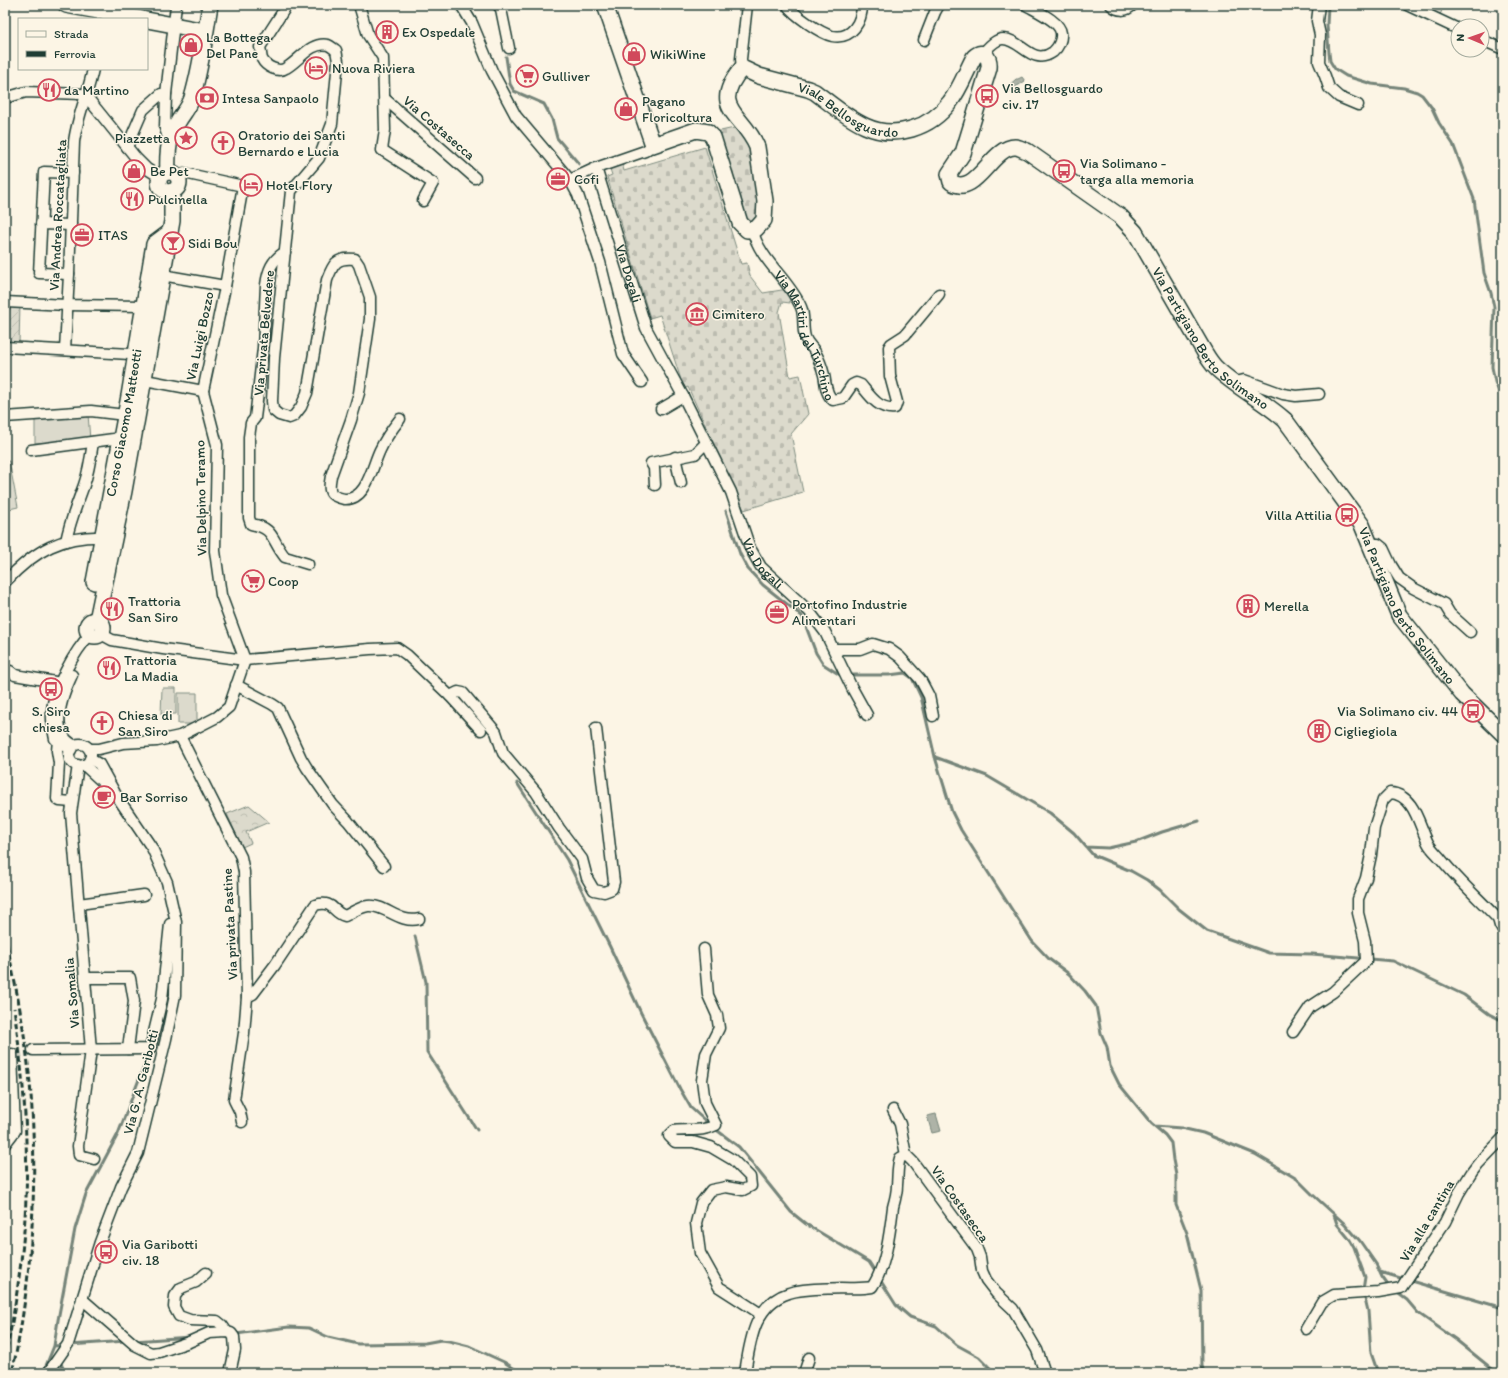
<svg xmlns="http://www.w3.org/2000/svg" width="1508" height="1378" viewBox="0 0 1508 1378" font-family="Itim,sans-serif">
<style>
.forest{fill:url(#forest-crowns);stroke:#7e8c80}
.cemetery{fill:url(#cemetery-stones);stroke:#7e8c80}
.garden{fill:url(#garden-furrows);stroke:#7e8c80}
.pitch{fill:#dcdacc;stroke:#7e8c80}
.water{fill:#aeb3a7;stroke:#758479}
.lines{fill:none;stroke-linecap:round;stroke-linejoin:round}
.stream{stroke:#758479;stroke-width:3}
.street-tunnel{stroke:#d0d0c2;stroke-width:10;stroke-dasharray:10 5;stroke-linecap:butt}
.street-casing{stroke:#1f3d34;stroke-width:13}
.secondary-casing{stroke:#1f3d34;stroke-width:18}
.street{stroke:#fcf5e5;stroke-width:10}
.secondary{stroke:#fcf5e5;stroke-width:15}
.rail{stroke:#1f3d34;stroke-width:3;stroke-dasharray:6 3;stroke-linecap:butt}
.labels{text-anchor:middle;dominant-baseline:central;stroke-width:3;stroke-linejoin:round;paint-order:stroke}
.poi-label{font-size:14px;fill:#1f3d34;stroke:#fcf5e5;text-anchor:start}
.street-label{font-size:14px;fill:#1f3d34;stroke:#fcf5e5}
</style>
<defs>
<pattern id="forest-crowns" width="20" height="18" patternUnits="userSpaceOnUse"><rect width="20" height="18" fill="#dcdacc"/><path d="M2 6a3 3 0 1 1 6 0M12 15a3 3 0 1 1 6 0" fill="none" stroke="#bcbcb0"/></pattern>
<pattern id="cemetery-stones" width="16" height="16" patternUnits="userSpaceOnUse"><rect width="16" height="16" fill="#dcdacc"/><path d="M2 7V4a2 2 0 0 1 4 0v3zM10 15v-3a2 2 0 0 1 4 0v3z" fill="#bcbcb0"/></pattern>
<pattern id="garden-furrows" width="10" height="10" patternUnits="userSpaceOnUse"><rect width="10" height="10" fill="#dcdacc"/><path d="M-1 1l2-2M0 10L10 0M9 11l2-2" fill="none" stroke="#bcbcb0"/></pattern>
</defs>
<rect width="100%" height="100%" fill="#fcf5e5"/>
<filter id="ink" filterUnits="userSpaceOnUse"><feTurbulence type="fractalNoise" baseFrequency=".025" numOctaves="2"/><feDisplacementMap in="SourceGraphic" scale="8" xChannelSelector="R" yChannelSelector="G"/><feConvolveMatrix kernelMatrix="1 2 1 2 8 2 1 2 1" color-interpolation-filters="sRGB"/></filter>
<g filter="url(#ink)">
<path class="forest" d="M1417 5H1443L1441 13 1439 15Z
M249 805 269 822 246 832 251 843 242 847 227 814Z"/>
<path class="cemetery" d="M739 127 750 147 760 212 756 223 750 225 742 217 716 132Z
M705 147 741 264 747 263 750 276 763 293 788 289 790 303 782 302 779 312 790 377 800 375 808 414 791 434 803 492 744 510 688 387 684 389 660 315 650 318 607 177 612 175 609 166 622 163 624 171Z"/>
<path class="garden" d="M5 304H20L19 345 5 344Z"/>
<path class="pitch" d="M88 414 90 440 35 443V418Z
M9 461 18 507 5 510V462Z
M162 688H176V714H161Z
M178 693H197V724H178Z"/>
<path class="water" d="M1022 77 1025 81 1008 92 1006 88 1016 79H1018Z
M936 1114 941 1131 932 1133 927 1116Z"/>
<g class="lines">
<path class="stream" d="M1328 5 1327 25 1329 53 1330 61 1335 69 1346 76 1372 84 1404 88 1417 92 1422 95 1432 108 1439 123 1453 144 1474 199 1484 273 1491 293 1494 307 1492 367 1495 382 1503 402
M506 57 510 84 514 91 544 104 552 119 557 138 579 164
M726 511 740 554 748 569 763 585 802 616 816 653 823 664 840 675H843
M849 675H889L905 673 912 678 921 697 935 757 952 812 961 830 1032 941 1049 959 1069 974 1085 991 1096 1006 1101 1033 1107 1047 1110 1066 1119 1084 1151 1123 1165 1135 1171 1143 1173 1160 1176 1175V1205L1187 1233 1201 1290 1202 1366 1204 1373
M935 757 987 776 1050 813 1074 833 1093 855 1131 871 1147 880 1160 890 1179 909 1207 931 1269 953 1312 954 1393 961 1464 995 1489 1014 1503 1021
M517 783 567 860 610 947 641 1013 680 1089 691 1108 710 1125
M1086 847 1108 848 1136 842 1162 832 1199 821
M415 936 426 982 427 1052 477 1130
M1155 1126 1181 1128 1203 1133 1255 1154 1297 1179 1312 1194 1345 1224 1360 1241 1376 1264 1382 1277 1390 1288
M714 1128 739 1147 791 1212 806 1224 869 1262 876 1273
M1334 1215 1337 1224 1350 1240 1354 1247 1365 1277 1363 1290 1368 1311 1371 1353 1378 1373
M1380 1272 1503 1308
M879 1278 896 1305 910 1317 936 1326 957 1345 979 1357 995 1373
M1396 1292 1407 1300 1418 1313 1455 1339 1497 1373
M236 1334 289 1327 309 1328 328 1337 358 1344 425 1343 441 1340 449 1341 469 1346 504 1362 521 1373
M134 1341 190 1337
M70 1345 126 1341
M54 1346 65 1345
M60 1361 65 1373
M43 1373 54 1346 58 1320 75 1229 86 1194 118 1134 148 1056"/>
<path class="street-tunnel" d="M12 1054 33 1050"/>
<g class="street-casing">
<g id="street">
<path d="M287 5 260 47C261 51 261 56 262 59 266 67 279 73 286 68 299 61 311 41 328 45 331 46 334 49 336 50L338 61 332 124 319 158 291 191 274 358 272 401 273 410 279 415 289 418 294 416 301 407 307 393 327 280C333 264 336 257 355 259L359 265 370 297V319L359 393 351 420 331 476C330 482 328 489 332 494 335 497 340 498 344 499 367 501 372 466 380 450 385 439 392 429 400 419"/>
<path d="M359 5 368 35 383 58 385 130 382 150 433 183 423 201"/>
<path d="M461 5 472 23 492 71 516 116 570 180 578 195 600 262 623 354 642 382"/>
<path d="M498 5 501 9 509 48"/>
<path d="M787 5C794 15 820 33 832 36 852 40 862 21 862 5"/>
<path d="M1111 5C1118 11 1126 12 1133 5"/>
<path d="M1319 5 1317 21 1320 35 1319 62 1325 76 1329 88 1339 97 1358 105"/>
<path d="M1407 5 1458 29"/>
<path d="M924 40 935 12 939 5"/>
<path d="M1482 40 1503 49"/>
<path d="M983 53C988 48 995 39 1003 39 1021 39 1032 67 1053 52 1058 48 1062 40 1061 33 1060 21 1036 11 1026 5"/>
<path d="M742 68 741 59 747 5"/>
<path d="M86 96 136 158 147 169 160 177"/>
<path d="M5 98 26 92 81 94 86 96"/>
<path d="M385 99 475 178"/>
<path d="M170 139 167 135 165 128 166 94 176 5"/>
<path d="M127 147 143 110 161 94H166"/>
<path d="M596 168 645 151 653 145"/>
<path id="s1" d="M570 180 596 168 646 328 683 396 731 492 750 548 761 567 809 611 825 632 852 688 867 715"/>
<path d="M41 224 71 225"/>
<path id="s2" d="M752 229C760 261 789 279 801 307 805 316 802 327 805 337 807 344 812 346 815 352 819 359 822 367 824 375 826 383 825 394 833 400L843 398 852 385 856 383 861 385C870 396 879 410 895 408L897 402 890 376 889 347 891 344 905 335 939 294"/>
<path d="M285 252C272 260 268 270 266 285L263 348 256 410 255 418 251 423 249 437V518L251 524C275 528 271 540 285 557L308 564"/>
<path d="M69 274 39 273 44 172 73 173"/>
<path d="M162 275 225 286"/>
<path d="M5 302 67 305 143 306"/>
<path d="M5 347 130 354 141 352"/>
<path d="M65 350 69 274 74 142C77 117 88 94 93 69"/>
<path d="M145 380 203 391"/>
<path d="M1236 384 1240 381 1244 380 1283 394 1296 396 1319 394"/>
<path d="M661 409 683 396"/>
<path d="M5 417 91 411 125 415"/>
<path d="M31 450 121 438"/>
<path d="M675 457 681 483"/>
<path d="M655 485 654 468 651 463 695 454 706 443"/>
<path d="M66 541C70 521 77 504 84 485 89 471 91 456 93 442"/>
<path d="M1371 544H1378L1383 548 1391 565 1399 578 1413 588 1444 604 1450 614 1470 632"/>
<path d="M5 582C35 550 62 535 107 537"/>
<path d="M101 634 112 640 163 649 245 660 370 649 397 648 407 655 450 696 481 730"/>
<path d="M834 649H860L873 644 889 649 900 657 920 679 929 696 933 716"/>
<path d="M10 671 15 675 61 683"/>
<path d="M236 685 272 704 278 708 301 758 307 768 333 805 348 821 384 866"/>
<path d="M450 696 458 692 463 693 496 732 503 753 536 792 559 828 582 859 587 878 594 890 604 892 612 889 614 882 596 728"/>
<path d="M180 736 241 857 244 872 247 997 244 1033 234 1100 240 1112 242 1122"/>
<path d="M58 740 57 751 59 763 57 799 60 801 72 802"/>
<path d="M72 744C48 730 63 694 72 675"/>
<circle cx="80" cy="755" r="11"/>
<path d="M89 749H99L123 743 157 741 180 736 217 717 229 707 245 660 221 595 215 551 217 445 203 391 224 292 243 186 184 173 177 176"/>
<path d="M71 750 55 739C53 729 51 721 52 711 53 690 75 650 90 635"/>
<path d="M78 765 71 813 91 1050 78 1146 79 1155 94 1159"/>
<path d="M84 765 109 788"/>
<path d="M79 904 144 895"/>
<path d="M704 949 708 995 717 1015 719 1028 706 1054 702 1080 705 1103 716 1125C702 1132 690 1129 674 1131L669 1136 675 1142H693L711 1147 733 1160 750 1177 751 1186 743 1190 726 1187 711 1190 701 1203 696 1223 700 1253 719 1287 761 1314"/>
<path d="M85 978H130L134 1001 128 1049"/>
<path d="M247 997 253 994 275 965 315 905C335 900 331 912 345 916 351 913 360 907 368 906 385 904 399 924 419 919"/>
<path d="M1293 1032 1310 1007 1333 992 1366 961 1365 941 1358 913V899L1366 878 1371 855 1374 828 1383 800 1390 793C1414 794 1419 825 1428 843 1431 849 1437 854 1441 859 1459 881 1479 899 1498 919L1500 926 1503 931"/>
<path d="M33 1050 150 1049 162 999 170 924"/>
<path d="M5 1092 6 1112 5 1129"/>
<path d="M893 1110 900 1124 906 1155 913 1162 977 1249 980 1257 982 1271 986 1280 996 1293 1013 1309 1037 1350 1045 1373"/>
<path d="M5 1144 15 1131 12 1054"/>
<path d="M206 1273 196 1282 181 1288 175 1296 174 1307 179 1316 190 1320 217 1321 222 1325 227 1332"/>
<path d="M82 1299 135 1345 151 1353 159 1352 189 1342 209 1333 227 1332 231 1333 234 1337 235 1350 230 1373"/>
<path d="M1306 1329 1322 1302 1334 1295 1378 1292 1401 1288 1445 1222 1459 1193 1472 1172 1478 1164 1503 1138"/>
<path d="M48 1373 68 1344 100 1242 121 1187 138 1153 166 1039 175 995 176 922 167 882 152 848 116 795 99 764 90 759"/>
<path d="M745 1373C750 1341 754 1304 789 1293 803 1288 826 1289 841 1288 852 1288 861 1289 872 1287 886 1267 890 1232 893 1207 895 1200 897 1192 897 1185 898 1175 897 1167 900 1158L906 1155"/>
<path d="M804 1373 809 1358"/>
</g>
</g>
<g class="secondary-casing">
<g id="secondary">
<path d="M66 5 142 19"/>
<path id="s3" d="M605 5 653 145 696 130 708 132 713 137 740 223 747 230 756 229 764 220 765 201 757 147C743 113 708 109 742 68L759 76 808 89 815 92C831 104 847 118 865 126 895 140 931 128 950 102 960 89 966 72 974 57 984 48 990 58 989 68L963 153 949 174 951 182C976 198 991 147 1015 147 1019 147 1023 150 1027 151L1121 217 1135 232 1205 353C1208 358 1211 363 1216 368 1237 388 1264 401 1285 420L1362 525 1399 615 1462 694 1503 734"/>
<path d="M147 20 205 31"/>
<path d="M168 172C167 155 168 136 178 122 183 113 189 108 192 98 201 68 205 36 210 5"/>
<circle cx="169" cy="182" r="10"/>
<path id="s4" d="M94 582 129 396 154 244 170 232"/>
<circle cx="95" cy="628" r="8"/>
<path d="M97 620 124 491 172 221V191"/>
</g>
</g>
<use href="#street" class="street"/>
<use href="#secondary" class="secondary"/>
<path class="rail" d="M5 936C15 981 24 1026 29 1073 39 1171 33 1277 12 1373
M5 964 9 983
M5 1358C20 1287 29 1213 26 1141 25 1097 20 1053 14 1008"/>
</g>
</g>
<defs>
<g id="building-ring" transform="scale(1.15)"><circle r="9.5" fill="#fcf5e5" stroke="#d1495b" stroke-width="1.5"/><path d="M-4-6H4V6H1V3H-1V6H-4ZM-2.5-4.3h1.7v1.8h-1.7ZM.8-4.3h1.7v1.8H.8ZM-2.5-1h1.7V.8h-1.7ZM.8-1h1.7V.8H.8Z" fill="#d1495b"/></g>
<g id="shop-ring" transform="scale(1.15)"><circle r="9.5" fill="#fcf5e5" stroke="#d1495b" stroke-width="1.5"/><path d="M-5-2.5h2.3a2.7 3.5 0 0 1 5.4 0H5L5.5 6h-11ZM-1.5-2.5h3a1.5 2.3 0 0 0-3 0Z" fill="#d1495b"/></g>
<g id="hotel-ring" transform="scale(1.15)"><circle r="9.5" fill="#fcf5e5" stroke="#d1495b" stroke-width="1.5"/><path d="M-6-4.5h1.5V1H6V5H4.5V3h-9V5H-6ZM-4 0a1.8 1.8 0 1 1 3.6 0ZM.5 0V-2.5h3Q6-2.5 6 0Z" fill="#d1495b"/></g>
<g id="supermarket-ring" transform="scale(1.15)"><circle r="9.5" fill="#fcf5e5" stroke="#d1495b" stroke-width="1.5"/><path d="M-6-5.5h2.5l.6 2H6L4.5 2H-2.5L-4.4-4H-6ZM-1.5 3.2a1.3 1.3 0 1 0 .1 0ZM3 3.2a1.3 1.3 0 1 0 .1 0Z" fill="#d1495b"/></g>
<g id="restaurant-ring" transform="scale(1.15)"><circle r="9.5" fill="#fcf5e5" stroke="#d1495b" stroke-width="1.5"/><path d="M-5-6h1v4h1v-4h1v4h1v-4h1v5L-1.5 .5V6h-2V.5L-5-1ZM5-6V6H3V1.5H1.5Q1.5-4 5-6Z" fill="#d1495b"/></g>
<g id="bus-ring" transform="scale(1.15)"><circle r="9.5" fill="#fcf5e5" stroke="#d1495b" stroke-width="1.5"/><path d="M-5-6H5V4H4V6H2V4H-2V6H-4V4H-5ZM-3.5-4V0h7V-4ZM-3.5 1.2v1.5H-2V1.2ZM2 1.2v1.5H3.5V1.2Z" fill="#d1495b"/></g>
<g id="bank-ring" transform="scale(1.15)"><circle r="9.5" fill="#fcf5e5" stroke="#d1495b" stroke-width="1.5"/><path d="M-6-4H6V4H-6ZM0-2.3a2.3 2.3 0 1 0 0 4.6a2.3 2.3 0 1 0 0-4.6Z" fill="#d1495b"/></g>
<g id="sight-ring" transform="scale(1.15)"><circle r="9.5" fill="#fcf5e5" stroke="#d1495b" stroke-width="1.5"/><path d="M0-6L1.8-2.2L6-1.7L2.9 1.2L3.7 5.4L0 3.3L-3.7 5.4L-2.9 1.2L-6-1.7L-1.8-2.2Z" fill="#d1495b"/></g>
<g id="church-ring" transform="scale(1.15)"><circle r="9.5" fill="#fcf5e5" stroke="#d1495b" stroke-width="1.5"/><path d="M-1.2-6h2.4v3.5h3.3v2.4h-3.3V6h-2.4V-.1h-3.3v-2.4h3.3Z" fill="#d1495b"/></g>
<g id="office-ring" transform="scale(1.15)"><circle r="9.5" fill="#fcf5e5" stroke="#d1495b" stroke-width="1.5"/><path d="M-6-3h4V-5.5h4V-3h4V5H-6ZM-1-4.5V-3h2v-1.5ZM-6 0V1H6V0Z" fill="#d1495b"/></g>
<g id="bar-ring" transform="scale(1.15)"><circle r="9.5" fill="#fcf5e5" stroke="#d1495b" stroke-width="1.5"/><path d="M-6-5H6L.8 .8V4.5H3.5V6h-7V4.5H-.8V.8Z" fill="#d1495b"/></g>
<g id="museum-ring" transform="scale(1.15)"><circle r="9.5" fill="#fcf5e5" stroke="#d1495b" stroke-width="1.5"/><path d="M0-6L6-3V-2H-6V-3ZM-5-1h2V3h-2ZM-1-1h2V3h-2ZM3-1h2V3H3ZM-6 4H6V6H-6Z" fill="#d1495b"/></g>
<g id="cafe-ring" transform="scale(1.15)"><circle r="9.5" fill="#fcf5e5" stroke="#d1495b" stroke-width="1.5"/><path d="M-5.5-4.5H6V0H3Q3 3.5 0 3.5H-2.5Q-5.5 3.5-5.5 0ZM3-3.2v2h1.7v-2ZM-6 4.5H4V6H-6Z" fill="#d1495b"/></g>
</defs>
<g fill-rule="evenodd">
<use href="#building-ring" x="387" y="32"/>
<use href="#shop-ring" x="191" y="45"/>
<use href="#shop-ring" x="634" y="54"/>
<use href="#hotel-ring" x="316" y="68"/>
<use href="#supermarket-ring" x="527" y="76"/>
<use href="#restaurant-ring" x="49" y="90"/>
<use href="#bus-ring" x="987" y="96"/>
<use href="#bank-ring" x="207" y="98"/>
<use href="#shop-ring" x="626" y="109"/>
<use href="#sight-ring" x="186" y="138"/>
<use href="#church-ring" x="223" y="143"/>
<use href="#shop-ring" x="134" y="171"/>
<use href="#bus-ring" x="1064" y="171"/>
<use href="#office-ring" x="558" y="179"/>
<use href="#hotel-ring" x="251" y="185"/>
<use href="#restaurant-ring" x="132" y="199"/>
<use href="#office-ring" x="82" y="235"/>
<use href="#bar-ring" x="173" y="243"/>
<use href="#museum-ring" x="697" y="314"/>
<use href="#bus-ring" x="1347" y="515"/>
<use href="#supermarket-ring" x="253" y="581"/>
<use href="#building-ring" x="1248" y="606"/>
<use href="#restaurant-ring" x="112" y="609"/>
<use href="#office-ring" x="777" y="612"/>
<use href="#restaurant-ring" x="109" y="668"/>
<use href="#bus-ring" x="51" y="689"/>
<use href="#bus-ring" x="1473" y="711"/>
<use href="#church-ring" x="102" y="723"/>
<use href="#building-ring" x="1319" y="731"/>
<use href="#cafe-ring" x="104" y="797"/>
<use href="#bus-ring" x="106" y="1252"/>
</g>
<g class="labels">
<g class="poi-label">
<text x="402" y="32">Ex Ospedale</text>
<text x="206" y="37">La Bottega<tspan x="206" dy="16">Del Pane</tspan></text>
<text x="650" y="54">WikiWine</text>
<text x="332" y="68">Nuova Riviera</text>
<text x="542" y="76">Gulliver</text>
<text x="1002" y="88">Via Bellosguardo<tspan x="1002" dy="16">civ. 17</tspan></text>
<text x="64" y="90">da Martino</text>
<text x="222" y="98">Intesa Sanpaolo</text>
<text x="642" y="101">Pagano<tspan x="642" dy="16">Floricoltura</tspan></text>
<text x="238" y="135">Oratorio dei Santi<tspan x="238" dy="16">Bernardo e Lucia</tspan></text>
<text x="170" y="138" text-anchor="end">Piazzetta</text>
<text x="1080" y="163">Via Solimano -<tspan x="1080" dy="16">targa alla memoria</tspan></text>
<text x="150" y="171">Be Pet</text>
<text x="574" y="179">Cofi</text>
<text x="266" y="185">Hotel Flory</text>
<text x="148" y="199">Pulcinella</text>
<text x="98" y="235">ITAS</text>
<text x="188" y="243">Sidi Bou</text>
<text x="712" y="314">Cimitero</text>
<text x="1332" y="515" text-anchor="end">Villa Attilia</text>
<text x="268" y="581">Coop</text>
<text x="128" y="601">Trattoria<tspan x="128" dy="16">San Siro</tspan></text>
<text x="792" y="604">Portofino Industrie<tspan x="792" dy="16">Alimentari</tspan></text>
<text x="1264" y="606">Merella</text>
<text x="124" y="660">Trattoria<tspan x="124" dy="16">La Madia</tspan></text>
<text x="51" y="711" text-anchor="middle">S. Siro<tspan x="51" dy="16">chiesa</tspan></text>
<text x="1458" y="711" text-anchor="end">Via Solimano civ. 44</text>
<text x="118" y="715">Chiesa di<tspan x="118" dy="16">San Siro</tspan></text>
<text x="1334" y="731">Cigliegiola</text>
<text x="120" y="797">Bar Sorriso</text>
<text x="122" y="1244">Via Garibotti<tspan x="122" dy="16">civ. 18</tspan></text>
</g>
<g class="street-label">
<text stroke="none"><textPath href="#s3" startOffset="615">Viale Bellosguardo</textPath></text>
<text transform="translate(439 128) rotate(41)">Via Costasecca</text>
<text transform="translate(58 215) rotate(-87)">Via Andrea Roccatagliata</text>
<text stroke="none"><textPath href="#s1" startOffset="139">Via Dogali</textPath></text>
<text transform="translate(264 333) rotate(-85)">Via privata Belvedere</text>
<text stroke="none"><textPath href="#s2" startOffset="121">Via Martiri del Turchino</textPath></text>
<text transform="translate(200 336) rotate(-78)">Via Luigi Bozzo</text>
<text stroke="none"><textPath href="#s3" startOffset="1291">Via Partigiano Berto Solimano</textPath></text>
<text stroke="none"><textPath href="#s4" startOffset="162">Corso Giacomo Matteotti</textPath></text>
<text transform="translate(201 498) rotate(-91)">Via Delpino Teramo</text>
<text stroke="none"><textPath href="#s1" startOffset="460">Via Dogali</textPath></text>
<text stroke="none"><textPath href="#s3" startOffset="1627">Via Partigiano Berto Solimano</textPath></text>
<text transform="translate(230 924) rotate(-93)">Via privata Pastine</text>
<text transform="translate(72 993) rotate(-95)">Via Somalia</text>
<text transform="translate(141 1082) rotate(-76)">Via G. A. Garibotti</text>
<text transform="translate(960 1204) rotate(55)">Via Costasecca</text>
<text transform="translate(1427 1221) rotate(-59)">Via alla cantina</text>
</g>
</g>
<rect width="1508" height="1378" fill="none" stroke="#fcf5e5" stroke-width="20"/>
<rect x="10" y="10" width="1488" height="1358" fill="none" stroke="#1f3d34" stroke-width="1.5" filter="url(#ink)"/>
<rect x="18" y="18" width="130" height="52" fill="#fcf5e5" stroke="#a4ab9e"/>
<rect x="26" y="31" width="20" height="6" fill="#fcf5e5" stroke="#a4ab9e"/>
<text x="54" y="38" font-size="12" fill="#1f3d34">Strada</text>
<rect x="26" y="51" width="20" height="6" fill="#1f3d34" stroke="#a4ab9e"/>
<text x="54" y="58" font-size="12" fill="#1f3d34">Ferrovia</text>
<g transform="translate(1470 38) rotate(272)"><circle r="19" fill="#fcf5e5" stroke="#a4ab9e"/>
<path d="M0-3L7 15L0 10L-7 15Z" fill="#d1495b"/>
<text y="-6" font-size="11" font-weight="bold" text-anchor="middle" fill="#1f3d34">N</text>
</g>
</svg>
